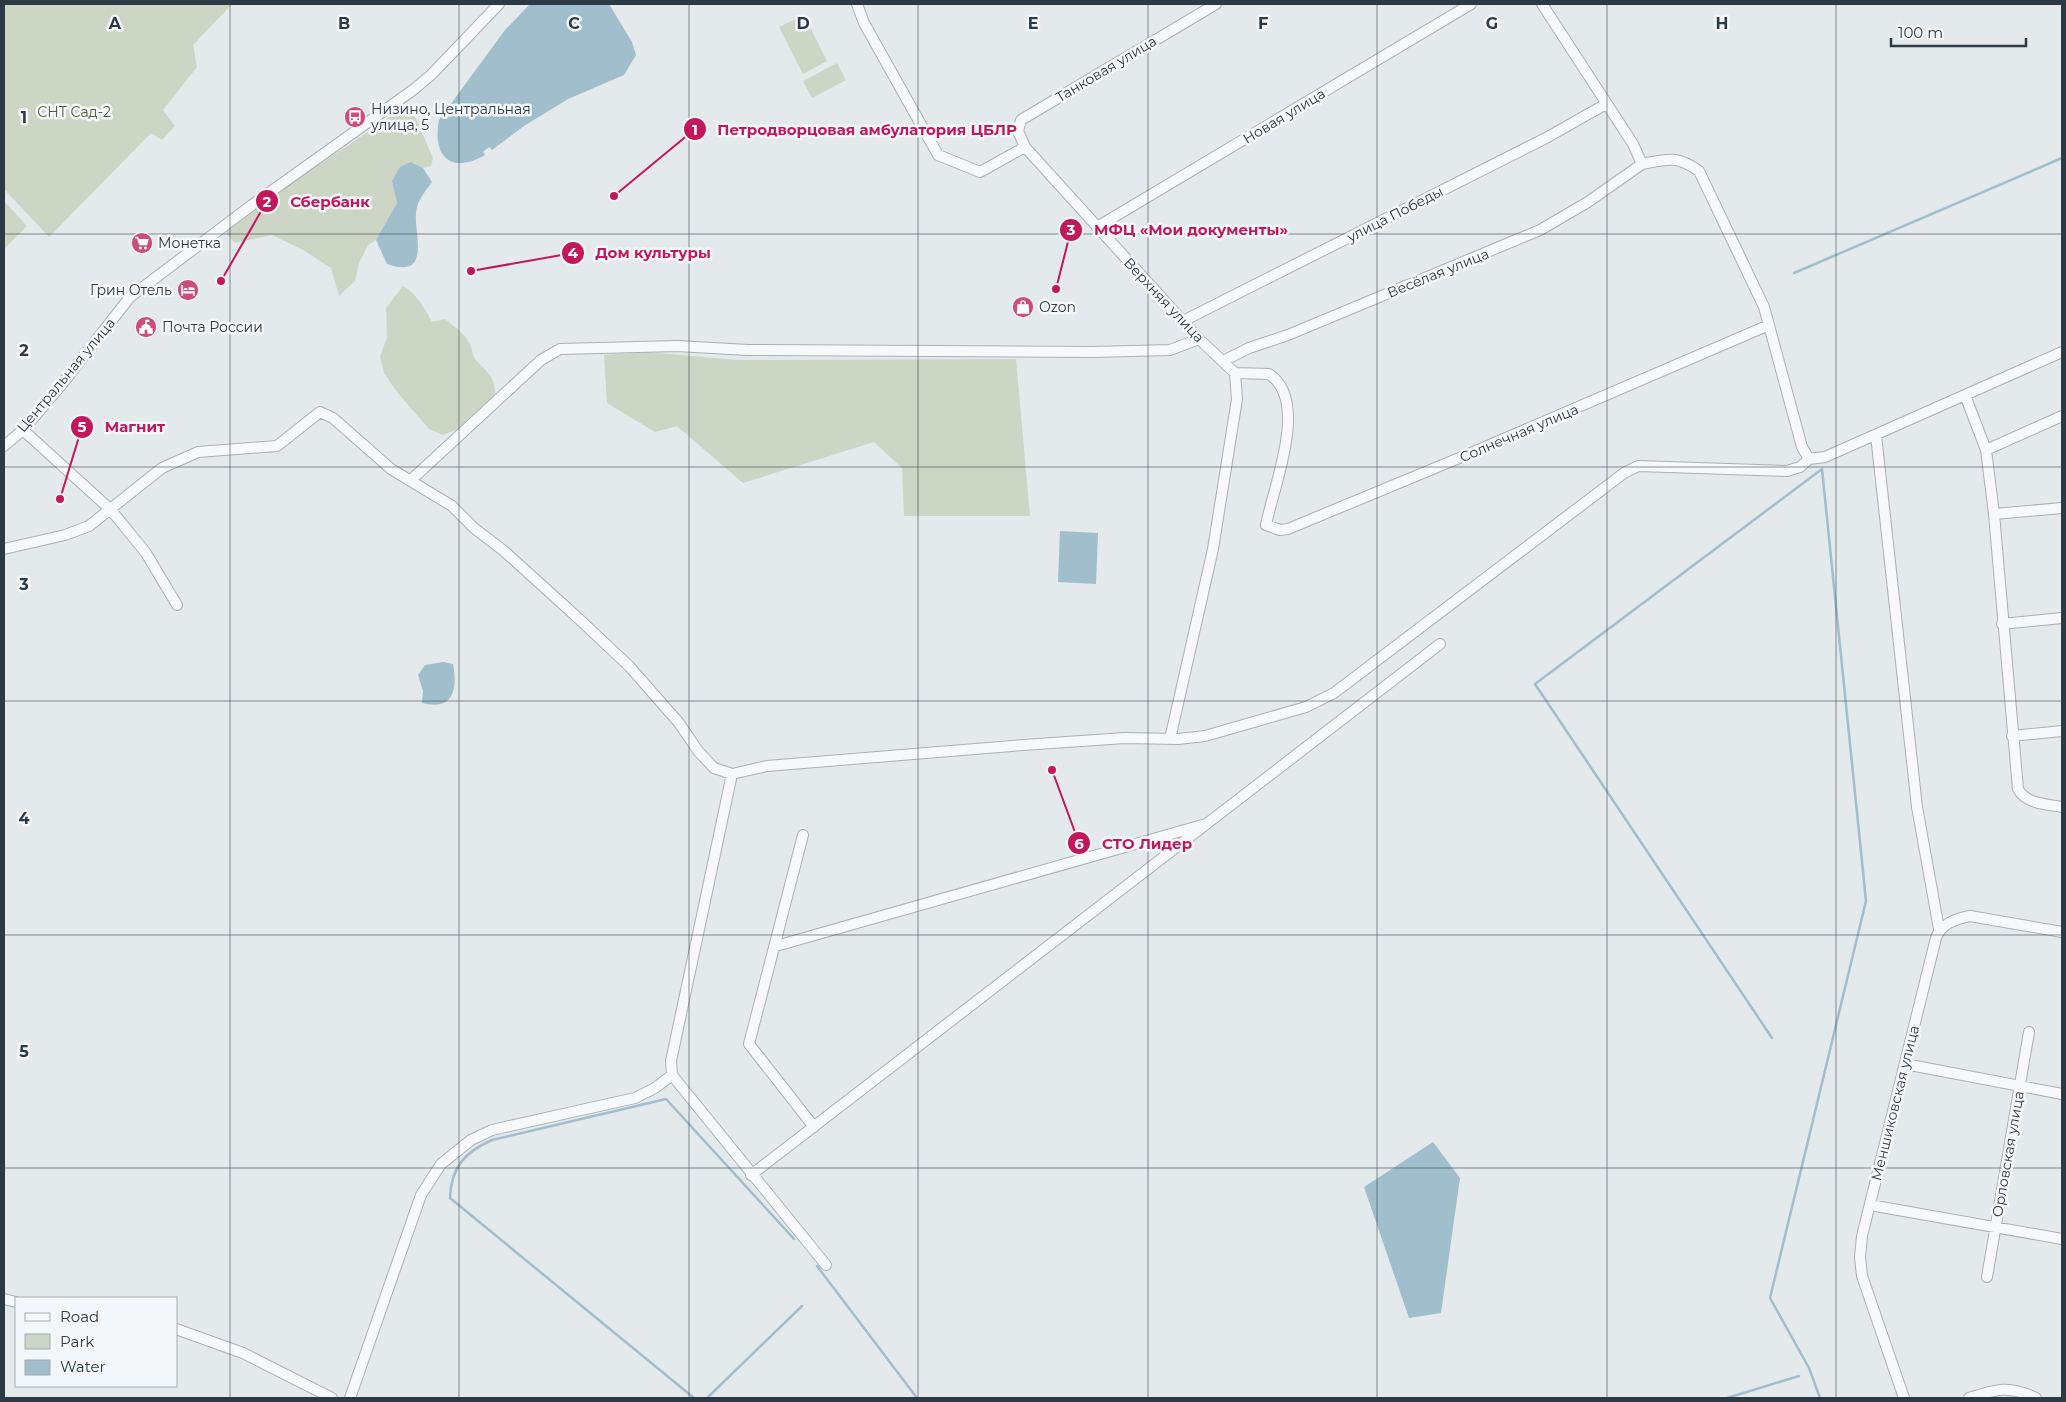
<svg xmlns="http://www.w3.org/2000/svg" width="2066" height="1402" viewBox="0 0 2066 1402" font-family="Montserrat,sans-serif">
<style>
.green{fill:#cdd5c5}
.water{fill:#a0becb}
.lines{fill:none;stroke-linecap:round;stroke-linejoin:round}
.stream{stroke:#a0becb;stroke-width:2.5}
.minor-casing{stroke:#a9b1b6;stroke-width:12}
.minor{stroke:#f7f8fa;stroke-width:10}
.grid{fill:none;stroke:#2b3a44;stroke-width:1;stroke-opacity:0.55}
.labels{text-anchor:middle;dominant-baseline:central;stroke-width:5;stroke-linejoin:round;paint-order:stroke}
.street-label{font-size:14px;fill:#2b3a44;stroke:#f4f7f9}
.poi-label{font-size:14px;fill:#2b3a44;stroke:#f4f7f9;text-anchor:start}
.park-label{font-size:14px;fill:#496039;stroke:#f4f7f9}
.grid-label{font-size:16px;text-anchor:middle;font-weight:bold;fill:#2b3a44;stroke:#f4f7f9;stroke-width:5;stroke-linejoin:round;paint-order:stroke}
.leader{fill:none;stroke:#c2185b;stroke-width:2}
.callout-dot{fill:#c2185b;stroke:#f4f7f9;stroke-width:2}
.mark-label{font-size:15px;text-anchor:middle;font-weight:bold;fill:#fff}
.callout-label{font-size:15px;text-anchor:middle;font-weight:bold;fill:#c2185b;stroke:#f4f7f9;stroke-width:5;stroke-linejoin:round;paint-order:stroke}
</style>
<rect width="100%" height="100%" fill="#e4e9ec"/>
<path class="green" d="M4 4H232L193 45 197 67 163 110 175 126 162 140 151 133 49 237 4 189Z
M804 15 827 61 803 74 779 27Z
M837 63 846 80 812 98 803 81Z
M399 111 410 112 415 117 433 158 431 166 423 168 411 162 392 181 397 203 376 240 368 245 359 263 355 281 339 296 331 268 303 250 272 235 235 243 226 233 230 226 278 192Z
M4 201 27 226 4 249Z
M403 286C417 294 424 308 432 322L445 319C454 326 465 334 470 344 472 349 472 354 475 359 486 371 496 377 495 395L456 430 443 435 429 429 397 392 384 373 380 356 387 338 386 308Z
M648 352 737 360 1016 359 1030 516H904L902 468 874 442 743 483 677 426 655 432 607 403 604 355Z"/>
<path class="water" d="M530 4H609L632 42 636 55 624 75 568 99 524 126 492 150 489 147 483 152 485 155C451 175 432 156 439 120L505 30Z
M411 162 423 168 432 182C425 192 417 200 416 213 414 234 432 280 387 264L376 240 397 203 392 181 400 167Z
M1060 531 1098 533 1096 584 1058 582Z
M443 662 453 664C458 690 453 711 422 703L423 691 418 675 425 665Z
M1433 1142 1460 1178 1441 1313 1409 1318 1364 1187Z"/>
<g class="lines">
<path class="stream" d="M1794 273 2062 158
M1772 1038 1535 684 1822 469 1866 901 1770 1298 1809 1368 1820 1398
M817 1266 917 1398
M694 1398 450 1198C451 1167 465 1152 492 1140L666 1099 794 1239
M707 1398 802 1306
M1727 1398 1799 1376"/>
<g class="minor-casing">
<path id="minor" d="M857 4 864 23 938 155 980 172 1025 147
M1216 4 1021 120 1018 131 1025 147 1199 339 1235 373 1269 374C1310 401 1273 487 1266 525L1280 530 1288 529 1464 456 1769 325
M1542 4 1633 144 1642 164C1668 159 1676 155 1699 171L1764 307 1802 447 1809 459 1825 457 2062 352
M1097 227 1471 4
M1183 321 1546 138 1606 104
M1223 361 1249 348 1288 335 1540 230 1588 202 1642 164
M1965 395 1986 450 1994 514 2018 789C2026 804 2046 804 2062 807
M23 430 111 510 146 553 177 605
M1876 435 1917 807 1939 929
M4 446 23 430 62 384 130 297 252 205 413 90 431 75 499 4
M1986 450 2062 416
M411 480 541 360 560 349 677 346 748 350 1093 352 1170 350 1199 339
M1994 514 2062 508
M4 549 65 535 89 526 162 468 198 452 277 446 320 412 333 418 391 469 452 506 474 528 504 551 578 618 629 666 679 723 698 751 714 768 732 774 767 766 1023 745 1125 738 1178 739 1205 736 1306 707 1334 693 1624 473 1638 466 1787 471 1800 467 1809 459
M2002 624 2062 618
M2012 736 2062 731
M1170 739 1213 549 1237 399 1235 373
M803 835 749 1044 814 1127
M776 946 1206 824
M1905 1064 2062 1094
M672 1075 826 1265
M751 1175 1440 644
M1870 1205 2062 1239
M1987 1277 2029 1032
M4 1299 16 1302
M176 1329 243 1353 332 1398
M350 1398 421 1195 441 1164 471 1140 492 1130 635 1098 655 1088 672 1075 671 1061 732 774
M1904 1398 1862 1276 1860 1257 1862 1236 1936 938C1941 924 1955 919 1970 916L2062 932
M1969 1398C1997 1389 2009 1385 2036 1398"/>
</g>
<use href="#minor" class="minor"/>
</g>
<path class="grid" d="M230 4V1398M459 4V1398M689 4V1398M918 4V1398M1148 4V1398M1377 4V1398M1607 4V1398M1836 4V1398M4 234H2062M4 467H2062M4 701H2062M4 935H2062M4 1168H2062"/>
<defs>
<g id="bus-disc" transform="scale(1.125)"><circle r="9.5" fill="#cd4c7c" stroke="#f4f7f9"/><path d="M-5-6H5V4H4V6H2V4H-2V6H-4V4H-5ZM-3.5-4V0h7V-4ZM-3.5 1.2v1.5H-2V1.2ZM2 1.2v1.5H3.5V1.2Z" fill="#fff"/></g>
<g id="supermarket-disc" transform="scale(1.125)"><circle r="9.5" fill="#cd4c7c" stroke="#f4f7f9"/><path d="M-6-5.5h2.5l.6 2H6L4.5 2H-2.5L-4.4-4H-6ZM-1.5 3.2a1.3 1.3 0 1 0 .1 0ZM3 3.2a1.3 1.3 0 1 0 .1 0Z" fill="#fff"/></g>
<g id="hotel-disc" transform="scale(1.125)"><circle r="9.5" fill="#cd4c7c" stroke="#f4f7f9"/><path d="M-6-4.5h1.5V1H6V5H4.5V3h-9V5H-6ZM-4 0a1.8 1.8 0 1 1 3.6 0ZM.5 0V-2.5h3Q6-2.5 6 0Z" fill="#fff"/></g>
<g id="shop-disc" transform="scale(1.125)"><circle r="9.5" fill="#cd4c7c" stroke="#f4f7f9"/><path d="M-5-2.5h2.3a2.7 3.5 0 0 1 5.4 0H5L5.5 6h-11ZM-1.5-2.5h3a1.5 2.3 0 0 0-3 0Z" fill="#fff"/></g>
<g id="civic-disc" transform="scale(1.125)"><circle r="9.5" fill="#cd4c7c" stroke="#f4f7f9"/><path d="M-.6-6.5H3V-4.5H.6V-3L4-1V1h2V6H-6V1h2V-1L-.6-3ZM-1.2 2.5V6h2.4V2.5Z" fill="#fff"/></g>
</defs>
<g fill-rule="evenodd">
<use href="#bus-disc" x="355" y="117"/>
<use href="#supermarket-disc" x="142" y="243"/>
<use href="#hotel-disc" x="188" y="290"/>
<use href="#shop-disc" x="1023" y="307"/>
<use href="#civic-disc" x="146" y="327"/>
</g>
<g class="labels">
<g class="street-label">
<text transform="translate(1106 69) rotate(-31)">Танковая улица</text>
<text transform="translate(1284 116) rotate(-31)">Новая улица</text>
<text transform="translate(1395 214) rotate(-27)">улица Победы</text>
<text transform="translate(1438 273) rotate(-22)">Весёлая улица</text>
<text transform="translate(1164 300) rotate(47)">Верхняя улица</text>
<text transform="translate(66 375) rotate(-50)">Центральная улица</text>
<text transform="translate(1519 433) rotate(-23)">Солнечная улица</text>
<text transform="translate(1895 1103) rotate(-76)">Меншиковская улица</text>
<text transform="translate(2008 1154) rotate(-80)">Орловская улица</text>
</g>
<g class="poi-label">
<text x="371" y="109">Низино, Центральная<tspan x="371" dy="16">улица, 5</tspan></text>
<text x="158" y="243">Монетка</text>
<text x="172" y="290" text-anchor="end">Грин Отель</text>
<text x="1039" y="307">Ozon</text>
<text x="162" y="327">Почта России</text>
</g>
<g class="park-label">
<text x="74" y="112">СНТ Сад-2</text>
</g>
</g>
<g class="grid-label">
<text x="115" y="29">A</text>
<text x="344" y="29">B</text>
<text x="574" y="29">C</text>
<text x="803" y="29">D</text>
<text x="1033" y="29">E</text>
<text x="1263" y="29">F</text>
<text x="1492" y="29">G</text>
<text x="1722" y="29">H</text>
<text x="24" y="123">1</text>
<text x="24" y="356">2</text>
<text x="24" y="590">3</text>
<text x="24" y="824">4</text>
<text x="24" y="1057">5</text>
</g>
<path class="leader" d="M614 196L695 129M221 281L267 201M1056 289L1071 230M471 271L573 253M60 499L82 427M1052 770L1079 843"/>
<g class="callout-dot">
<circle cx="614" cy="196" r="5"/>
<circle cx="221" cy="281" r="5"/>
<circle cx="1056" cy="289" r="5"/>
<circle cx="471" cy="271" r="5"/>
<circle cx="60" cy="499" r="5"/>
<circle cx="1052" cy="770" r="5"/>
<circle cx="695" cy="129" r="12"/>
<circle cx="267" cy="201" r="12"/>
<circle cx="1071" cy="230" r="12"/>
<circle cx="573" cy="253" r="12"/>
<circle cx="82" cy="427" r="12"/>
<circle cx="1079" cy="843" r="12"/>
</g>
<g class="mark-label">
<text x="695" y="135">1</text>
<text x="267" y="207">2</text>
<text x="1071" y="235">3</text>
<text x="573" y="258">4</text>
<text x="82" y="432">5</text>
<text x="1079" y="849">6</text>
</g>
<g class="callout-label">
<text x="867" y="135">Петродворцовая амбулатория ЦБЛР</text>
<text x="330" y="207">Сбербанк</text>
<text x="1191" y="235">МФЦ «Мои документы»</text>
<text x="653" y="258">Дом культуры</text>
<text x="135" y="432">Магнит</text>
<text x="1147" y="849">СТО Лидер</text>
</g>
<rect width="2066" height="1402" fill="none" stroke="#2b3a44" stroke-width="10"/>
<rect x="15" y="1297" width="162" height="90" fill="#f4f7f9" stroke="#a4abb1"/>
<rect x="25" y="1313" width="25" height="8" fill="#f7f8fa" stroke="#a4abb1"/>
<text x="60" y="1322" font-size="15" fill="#2b3a44">Road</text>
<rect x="25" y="1334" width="25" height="15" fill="#cdd5c5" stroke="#a4abb1"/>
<text x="60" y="1347" font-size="15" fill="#2b3a44">Park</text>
<rect x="25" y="1360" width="25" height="15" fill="#a0becb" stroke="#a4abb1"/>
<text x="60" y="1372" font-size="15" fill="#2b3a44">Water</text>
<path d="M1891 38v8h135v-8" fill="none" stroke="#2b3a44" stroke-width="2.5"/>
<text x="1898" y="38" font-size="15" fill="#2b3a44" stroke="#f4f7f9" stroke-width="4" paint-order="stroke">100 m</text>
</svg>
